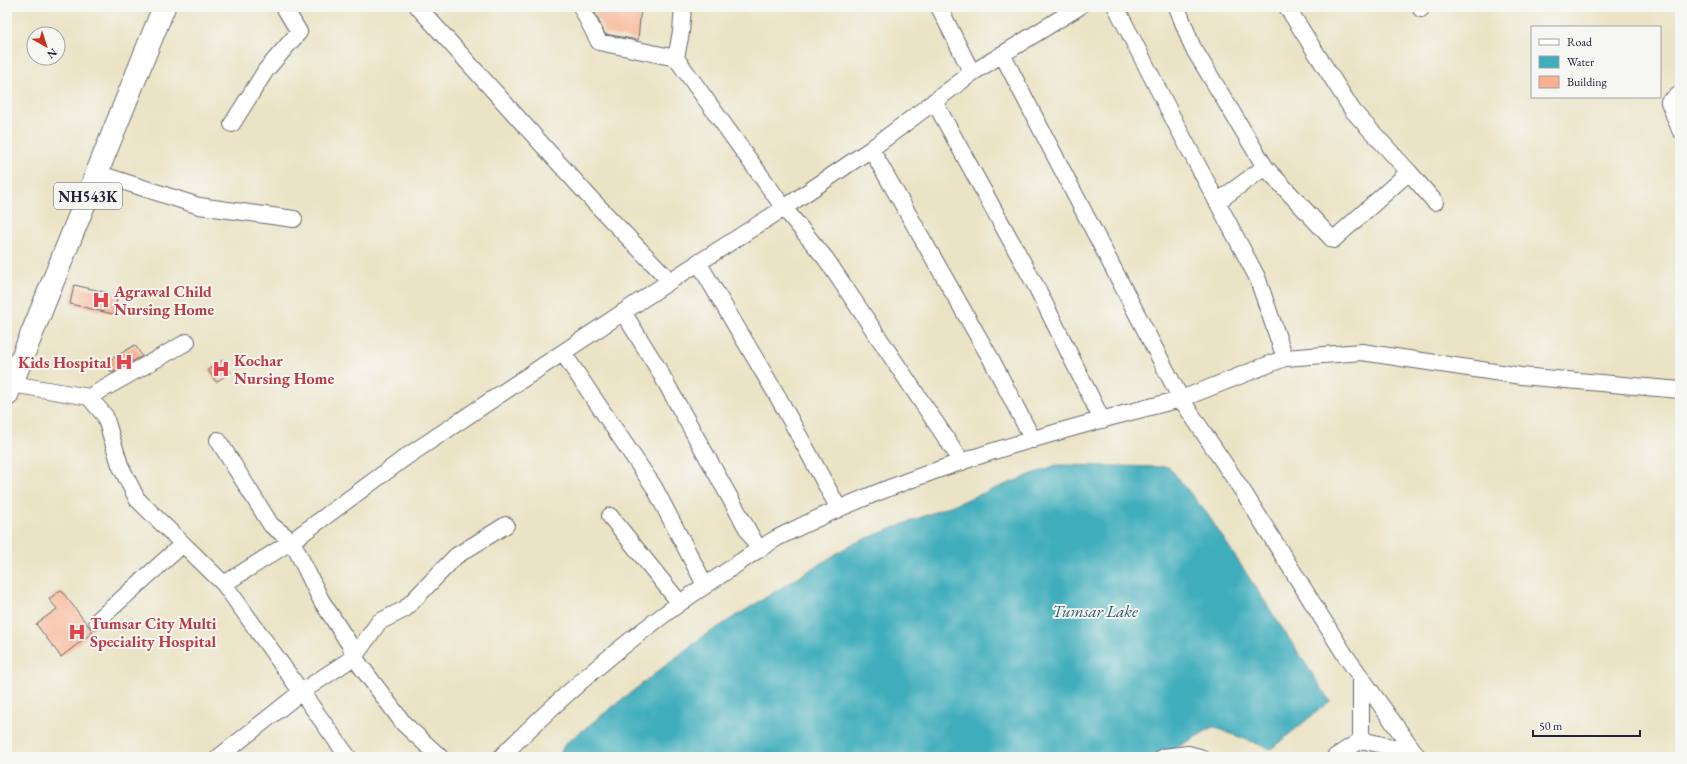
<svg xmlns="http://www.w3.org/2000/svg" width="1687" height="764" viewBox="0 0 1687 764" font-family="'EB Garamond',serif">
<style>
.water{fill:#3fadbc;stroke:#30687c}
.building{fill:#f9b08e}
.lines{fill:none;stroke-linecap:round;stroke-linejoin:round}
.minor-casing{stroke:#68666b;stroke-width:18}
.highway-casing{stroke:#68666b;stroke-width:24}
.minor{stroke:#fff;stroke-width:16}
.highway{stroke:#fff;stroke-width:22}
.labels{text-anchor:middle;dominant-baseline:central;stroke-width:4;stroke-linejoin:round;paint-order:stroke}
.shield{fill:#f6f6f2;stroke:#626272;stroke-width:1}
.shield-label{font-size:15px;font-weight:bold;fill:#22223b}
.health-label{font-size:16px;font-weight:bold;fill:#be3a42;stroke:#f6f6f2;text-anchor:start}
.water-label{font-size:17px;font-style:italic;fill:#2e5a6f;stroke:#f6f6f2}
</style>
<rect width="100%" height="100%" fill="#f6f6f2"/>
<filter id="ink" filterUnits="userSpaceOnUse"><feTurbulence type="fractalNoise" baseFrequency=".025" numOctaves="2"/><feDisplacementMap in="SourceGraphic" scale="8" xChannelSelector="R" yChannelSelector="G"/><feConvolveMatrix kernelMatrix="1 2 1 2 8 2 1 2 1" color-interpolation-filters="sRGB"/></filter>
<filter id="wash" filterUnits="userSpaceOnUse"><feTurbulence type="fractalNoise" baseFrequency=".012" numOctaves="4" result="noise"/><feDisplacementMap in="SourceGraphic" scale="16" xChannelSelector="R" yChannelSelector="G"/><feGaussianBlur stdDeviation="0.9" result="paint"/><feColorMatrix in="noise" values="0 0 0 0 0 0 0 0 0 0 0 0 0 0 0 0 0 1.4 0 .05"/><feComposite in="paint" operator="in"/></filter>
<g filter="url(#wash)">
<rect width="100%" height="100%" fill="#ebe3c5"/>
<path class="water" d="M1056 465 1169 467 1208 515 1330 701 1271 749 1213 727 1160 757H558L565 744 702 637 852 544Z"/>
<g id="blocks">
<path class="building" d="M595 7H641L638 40 605 34 595 13Z
M74 285 118 295 113 314 70 304Z
M135 345 142 356 112 373 105 363Z
M223 360 231 372 216 382 208 370Z
M61 590 93 632 61 657 36 624 57 609 49 599Z"/>
</g>
</g>
<g filter="url(#ink)">
<use href="#blocks" fill-opacity="0" stroke="#68666b" stroke-width="1"/>
<g class="lines">
<g class="minor-casing">
<path id="minor" d="M418 7 593 201 670 281
M581 7 599 42 676 58
M683 7 681 32 676 58 784 208 826 259 962 462
M939 7 972 73
M1116 7 1178 128 1257 277 1285 358
M1177 7 1192 46 1265 167 1333 240 1409 172 1353 111 1287 7
M1420 7 1421 9
M1002 54 1181 399 1285 358 1362 352 1521 376 1680 390
M1680 94 1669 102 1680 130
M934 101 1038 290 1102 420
M232 124 266 70 299 32 284 7
M871 149 991 359 1033 440
M1409 172 1435 202
M97 173 199 206 294 219
M1217 202 1265 167
M698 262 778 397 839 509
M623 312 657 367 759 550
M563 353 654 487 705 585
M12 384 89 397 105 416 120 465 137 499 224 584
M89 397 187 342
M218 440 271 525 292 541 321 600 350 645 354 657 404 724 440 757
M610 516 679 602
M97 621 183 544
M1361 740 1414 752
M219 757 301 692 354 657 379 622 405 609 456 556 506 525
M348 757 224 584 292 541 406 457 670 281 784 208 871 149 972 73 1079 7
M501 757C568 689 641 627 721 575 739 563 758 549 777 538 904 473 1043 434 1181 399L1244 493 1345 655 1418 757
M1163 757 1188 754 1200 757
M1335 757 1361 740V677"/>
</g>
<g class="highway-casing">
<path id="highway" d="M7 395 164 7"/>
</g>
<use href="#minor" class="minor"/>
<use href="#highway" class="highway"/>
</g>
</g>
<defs>
<g id="hospital-bare" transform="scale(1.38)"><path d="M-5-5h3v3.5h4V-5h3V5h-3V1.5h-4V5h-3Z" fill="#e0444e" stroke="#f6f6f2" stroke-width="2.5" paint-order="stroke"/></g>
</defs>
<g fill-rule="evenodd">
<use href="#hospital-bare" x="101" y="300"/>
<use href="#hospital-bare" x="124" y="362"/>
<use href="#hospital-bare" x="221" y="369"/>
<use href="#hospital-bare" x="77" y="632"/>
</g>
<g class="labels">
<rect class="shield" x="54" y="183" width="68" height="26" rx="3"/>
<g class="shield-label">
<text x="88" y="196">NH543K</text>
</g>
<g class="health-label">
<text x="114" y="291">Agrawal Child<tspan x="114" dy="18">Nursing Home</tspan></text>
<text x="234" y="360">Kochar<tspan x="234" dy="18">Nursing Home</tspan></text>
<text x="111" y="362" text-anchor="end">Kids Hospital</text>
<text x="90" y="623">Tumsar City Multi<tspan x="90" dy="18">Speciality Hospital</tspan></text>
</g>
<g class="water-label">
<text x="1095" y="611">Tumsar Lake</text>
</g>
</g>
<rect width="1687" height="764" fill="none" stroke="#f6f6f2" stroke-width="24"/>
<rect x="1531" y="26" width="130" height="72" fill="#f6f6f2" stroke="#a1a1a9"/>
<rect x="1539" y="39" width="20" height="6" fill="#ffffff" stroke="#a1a1a9"/>
<text x="1567" y="46" font-size="12" fill="#22223b">Road</text>
<rect x="1539" y="56" width="20" height="12" fill="#3fadbc" stroke="#a1a1a9"/>
<text x="1567" y="66" font-size="12" fill="#22223b">Water</text>
<rect x="1539" y="76" width="20" height="12" fill="#f9b08e" stroke="#a1a1a9"/>
<text x="1567" y="86" font-size="12" fill="#22223b">Building</text>
<g transform="translate(46 46) rotate(141)"><circle r="19" fill="#f6f6f2" stroke="#a1a1a9"/>
<path d="M0-3L7 15L0 10L-7 15Z" fill="#c8321e"/>
<text y="-6" font-size="11" font-weight="bold" text-anchor="middle" fill="#22223b">N</text>
</g>
<path d="M1533 730v6h107v-6" fill="none" stroke="#22223b" stroke-width="2"/>
<text x="1539" y="730" font-size="12" fill="#22223b" stroke="#f6f6f2" stroke-width="3" paint-order="stroke">50 m</text>
</svg>
